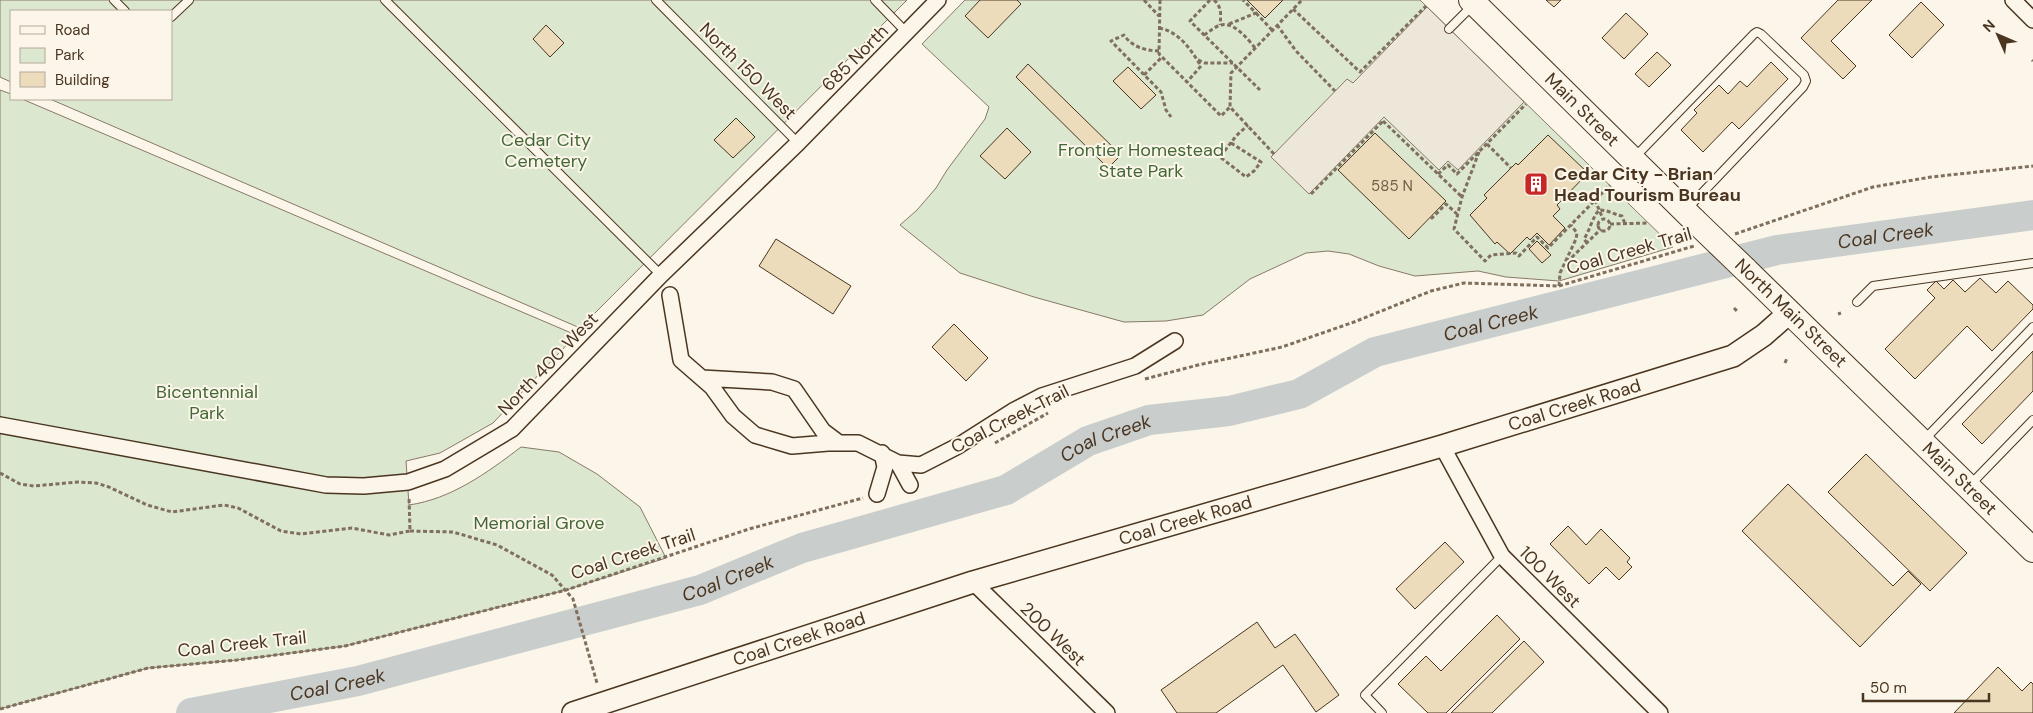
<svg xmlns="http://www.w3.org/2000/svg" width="2033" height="713" viewBox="0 0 2033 713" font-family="'DM Sans',sans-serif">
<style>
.green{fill:#dce7d0;stroke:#887966}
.parking{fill:#ede7d9;stroke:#887966}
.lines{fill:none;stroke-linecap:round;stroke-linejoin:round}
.river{stroke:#c9cecd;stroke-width:30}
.building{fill:#ecdcbc;stroke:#4a3520}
.lane-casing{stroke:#4a3520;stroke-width:10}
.street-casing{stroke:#4a3520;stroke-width:18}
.secondary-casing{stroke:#4a3520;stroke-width:24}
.primary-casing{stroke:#4a3520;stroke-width:26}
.path{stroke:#7f6f5c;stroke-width:3;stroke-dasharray:4 2.5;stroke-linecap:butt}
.lane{stroke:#fbf6e9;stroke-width:8}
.street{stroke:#fbf6e9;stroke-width:15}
.secondary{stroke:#fbf6e9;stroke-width:21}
.primary{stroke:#fbf6e9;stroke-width:24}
.primary-bridge-casing{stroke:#4a3520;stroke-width:26;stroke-linecap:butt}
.primary-bridge{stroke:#fbf6e9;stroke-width:24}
.labels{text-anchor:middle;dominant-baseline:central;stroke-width:4;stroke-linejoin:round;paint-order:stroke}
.number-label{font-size:15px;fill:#725f47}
.street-label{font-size:18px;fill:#4a3520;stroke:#fbf6e9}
.park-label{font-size:18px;fill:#436837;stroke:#fbf6e9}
.poi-label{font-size:18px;font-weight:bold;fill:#4a3520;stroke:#fbf6e9;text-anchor:start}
.water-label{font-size:19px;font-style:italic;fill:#4a3520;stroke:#fbf6e9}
</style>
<rect width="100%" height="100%" fill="#fbf6e9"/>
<path class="green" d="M0 0H907L580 328 50 99H171V11H11V82L0 77Z
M965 0H1420L1673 247 1559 281 1506 277 1478 271 1415 276 1379 266 1349 254 1328 251 1306 253 1250 279 1203 315 1166 321 1124 322 1034 297 960 273 900 225 917 210 936 188 947 170 985 119 989 107 922 44Z
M0 90 11 94V99H22L576 335 493 423 440 453 406 461 409 505C451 499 487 473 521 447L559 452 597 474 640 507 666 558 566 590 345 646 237 660 148 668 0 709Z"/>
<path class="parking" d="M1427 7 1524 102 1458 170 1448 161 1439 170 1384 117 1309 194 1271 157 1347 79 1353 83Z"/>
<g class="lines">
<path class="river" id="s1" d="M191 713 358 681 700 590 802 548 1006 490 1088 441 1149 420 1229 411 1299 394 1375 352 1777 250 2033 215"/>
</g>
<path class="building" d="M980 0H1017L1021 4 988 38 965 16Z
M1247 0H1283L1265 18Z
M1546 0H1561L1554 7Z
M1838 0H1872L1831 41 1856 66 1843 79 1801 38Z
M1921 2 1944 25 1912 58 1889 35Z
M1626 13 1648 34 1624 59 1602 38Z
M546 25 564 43 550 57 533 39Z
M1657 52 1671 65 1649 87 1635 74Z
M1771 62 1788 79 1739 129 1732 122 1703 152 1681 130 1697 113 1694 110 1719 85 1728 94 1740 81 1747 87Z
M1028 64 1121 155 1108 168 1016 77Z
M1128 67 1156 95 1141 109 1113 81Z
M736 118 755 137 733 158 714 140Z
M1007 128 1031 152 1005 179 980 156Z
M1375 133 1446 201 1409 239 1338 170Z
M1548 135 1588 173 1557 205 1560 209 1553 216 1565 228 1549 245 1537 233 1530 240 1527 237 1510 254 1497 242 1495 244 1470 215 1487 198 1484 195 1516 163 1518 165Z
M776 239 851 286 833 314 759 266Z
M1537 241 1551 255 1542 263 1529 249Z
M1980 278 1996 293 2008 281 2033 305V309L1992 351 1967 326 1915 379 1885 349 1935 298 1927 290 1936 281 1944 289 1953 280 1965 292Z
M954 324 988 358 966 381 932 347Z
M2033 351V391L1982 444 1962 424Z
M1866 454 1967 553 1930 591 1828 492Z
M1788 484 1893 586 1908 571 1921 584 1860 647 1742 531Z
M1568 526 1586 545 1601 529 1630 558 1627 562 1632 567 1619 580 1606 567 1589 584 1550 544Z
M1445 542 1464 562 1415 609 1396 589Z
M1497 615 1520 639 1446 713H1428L1398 684 1426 656 1441 671Z
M1257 622 1275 648 1295 634 1339 695 1316 712 1283 665 1216 713H1177L1161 690Z
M1524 641 1544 662 1492 713H1451Z
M1998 667 2022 691 2031 682 2033 684V713H1954Z"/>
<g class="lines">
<g class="lane-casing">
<path id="lane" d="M114 0 125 11
M385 0 661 275
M656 0 798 143
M875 0 906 32
M171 17 189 0
M1449 29 1472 6
M1635 157 1754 34 1757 32 1761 34 1804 75 1806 81 1803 87 1686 210
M1857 302 1873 286 2033 263
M1924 440 2033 327
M1970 485 2033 420
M1382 713 1365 695 1502 556"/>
</g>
<g class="street-casing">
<path id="street" d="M2013 0 2033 20
M670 295 681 360 712 387 733 416 755 435 792 446 828 443H858L898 463 921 465 958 446 1013 411 1042 396 1135 366 1175 341
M702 378 772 382 794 389 823 431 839 443
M0 425 326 485 364 486 408 482 445 469 512 429 661 275 798 143 938 0
M1442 446 1502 556 1660 713
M898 463 910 485
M877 494 885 467 882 453
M973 582 1107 713"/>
</g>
<g class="secondary-casing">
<g id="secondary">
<path id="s2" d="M573 713 973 582 1442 446 1733 356 1764 335 1790 312"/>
</g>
</g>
<g class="primary-casing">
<g id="primary">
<path id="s3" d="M1471 0 1694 220"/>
<path id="s4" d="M1745 269 2033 550"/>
</g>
</g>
<path class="path" d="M1144 0 1159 16
M1160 0 1159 54 1221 116 1230 107
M1210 0 1190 21 1260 90
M1214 0C1222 7 1221 15 1220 25
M1293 9 1360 72 1426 6
M1256 13 1272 30
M1229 24 1256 13 1243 0
M1277 25 1296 51 1335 91
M1159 28C1180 32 1191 50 1201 66L1187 82
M1204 35C1209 32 1213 28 1218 26 1232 19 1247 38 1255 48
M1159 51C1145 51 1131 46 1124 35L1111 41 1161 92 1166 110 1171 117
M1198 60 1205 63H1233
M2032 60 2033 61
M1144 75 1162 57
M1383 121 1462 197
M1231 143 1261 162 1254 171 1246 177 1220 157 1236 136 1248 125
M1487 144 1511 168
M1479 152 1462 197 1454 229 1485 261 1491 255 1516 253 1519 256 1537 237 1548 248 1610 185
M1274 154 1230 107 1231 73 1302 0
M1438 174 1448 165 1457 174 1526 104
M1311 194 1383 121 1382 120
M1595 200 1603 219
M1431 217 1432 218 1446 204 1457 214
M1598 225a6 6 0 1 1 12 0a6 6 0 1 1-12 0Z
M1610 224 1648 223
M1735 234 1873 187 1931 177 2033 166
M1587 243 1584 239C1590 230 1592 218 1599 210 1608 210 1613 214 1622 216L1625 224
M1567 262 1601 229
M1559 286 1560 273 1576 239 1577 233 1571 225
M1734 308 1737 311
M1838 314 1841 313
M1785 363 1787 358
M1145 379 1198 365 1282 347 1354 322 1431 291 1464 283 1559 286 1694 246
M995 443 1048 413
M0 473 20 484 34 486 78 482 96 483 109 487 147 505 172 512 224 505 238 508 281 531 301 534 352 528 389 535 410 531 409 497
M410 531 453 532 497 545 552 575 573 599 597 683
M0 709 148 668 237 660 345 646 566 590 749 529 863 498"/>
<use href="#lane" class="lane"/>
<use href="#street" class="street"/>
<use href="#secondary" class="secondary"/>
<use href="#primary" class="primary"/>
<g class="primary-bridge-casing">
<path id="primary-bridge" d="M1694 220 1745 269"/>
</g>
<use href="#primary-bridge" class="primary-bridge"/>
</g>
<defs>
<g id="building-square" transform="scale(1.25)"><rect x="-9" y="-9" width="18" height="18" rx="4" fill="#c62828" stroke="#fbf6e9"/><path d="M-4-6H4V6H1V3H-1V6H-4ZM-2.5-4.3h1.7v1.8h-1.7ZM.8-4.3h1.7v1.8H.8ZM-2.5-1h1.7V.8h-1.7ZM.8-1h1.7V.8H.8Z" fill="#fff"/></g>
</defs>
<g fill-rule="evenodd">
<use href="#building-square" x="1536" y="184"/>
</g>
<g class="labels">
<g class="number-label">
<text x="1392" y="186">585 N</text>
</g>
<g class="street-label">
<text transform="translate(855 58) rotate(-45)">685 North</text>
<text transform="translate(748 71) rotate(45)">North 150 West</text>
<text stroke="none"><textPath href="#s3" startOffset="156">Main Street</textPath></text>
<text transform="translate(1629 251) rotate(-16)">Coal Creek Trail</text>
<text transform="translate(1791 313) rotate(44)">North Main Street</text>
<text transform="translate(548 364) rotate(-46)">North 400 West</text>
<text stroke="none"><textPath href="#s2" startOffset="1048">Coal Creek Road</textPath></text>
<text transform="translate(1010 419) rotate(-27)">Coal Creek Trail</text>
<text stroke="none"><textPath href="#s4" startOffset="300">Main Street</textPath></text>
<text stroke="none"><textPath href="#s2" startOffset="642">Coal Creek Road</textPath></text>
<text transform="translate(633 554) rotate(-18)">Coal Creek Trail</text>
<text transform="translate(1550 577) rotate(45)">100 West</text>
<text transform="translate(1053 634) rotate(44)">200 West</text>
<text stroke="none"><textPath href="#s2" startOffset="238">Coal Creek Road</textPath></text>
<text transform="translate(242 644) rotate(-6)">Coal Creek Trail</text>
</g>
<g class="park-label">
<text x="546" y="140">Cedar City<tspan x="546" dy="21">Cemetery</tspan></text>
<text x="1141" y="150">Frontier Homestead<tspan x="1141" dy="21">State Park</tspan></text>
<text x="207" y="392">Bicentennial<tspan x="207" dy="21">Park</tspan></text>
<text x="539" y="523">Memorial Grove</text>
</g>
<g class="poi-label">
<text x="1554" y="174">Cedar City - Brian<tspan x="1554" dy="21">Head Tourism Bureau</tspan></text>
</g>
<g class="water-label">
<text stroke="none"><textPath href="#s1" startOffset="1770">Coal Creek</textPath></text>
<text stroke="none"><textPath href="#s1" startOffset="1365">Coal Creek</textPath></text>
<text stroke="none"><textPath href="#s1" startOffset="959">Coal Creek</textPath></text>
<text stroke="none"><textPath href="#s1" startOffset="554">Coal Creek</textPath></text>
<text stroke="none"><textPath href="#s1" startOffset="149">Coal Creek</textPath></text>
</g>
</g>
<rect x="10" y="10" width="162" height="90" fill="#fbf6e9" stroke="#b4a999"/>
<rect x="20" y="26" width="25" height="8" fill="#fbf6e9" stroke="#b4a999"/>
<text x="55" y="35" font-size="15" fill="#4a3520">Road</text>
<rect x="20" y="48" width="25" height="15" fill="#dce7d0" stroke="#b4a999"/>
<text x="55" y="60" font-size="15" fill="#4a3520">Park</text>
<rect x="20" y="72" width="25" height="15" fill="#ecdcbc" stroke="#b4a999"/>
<text x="55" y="85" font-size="15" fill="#4a3520">Building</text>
<g transform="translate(1998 35) rotate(315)" stroke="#fbf6e9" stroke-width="4" paint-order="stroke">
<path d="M0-4L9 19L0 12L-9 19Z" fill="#4a3520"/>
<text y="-8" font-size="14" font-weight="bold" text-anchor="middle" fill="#4a3520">N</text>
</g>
<path d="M1863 693v8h126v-8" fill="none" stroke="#4a3520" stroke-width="2.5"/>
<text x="1870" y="693" font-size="15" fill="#4a3520" stroke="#fbf6e9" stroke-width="4" paint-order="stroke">50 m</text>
</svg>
